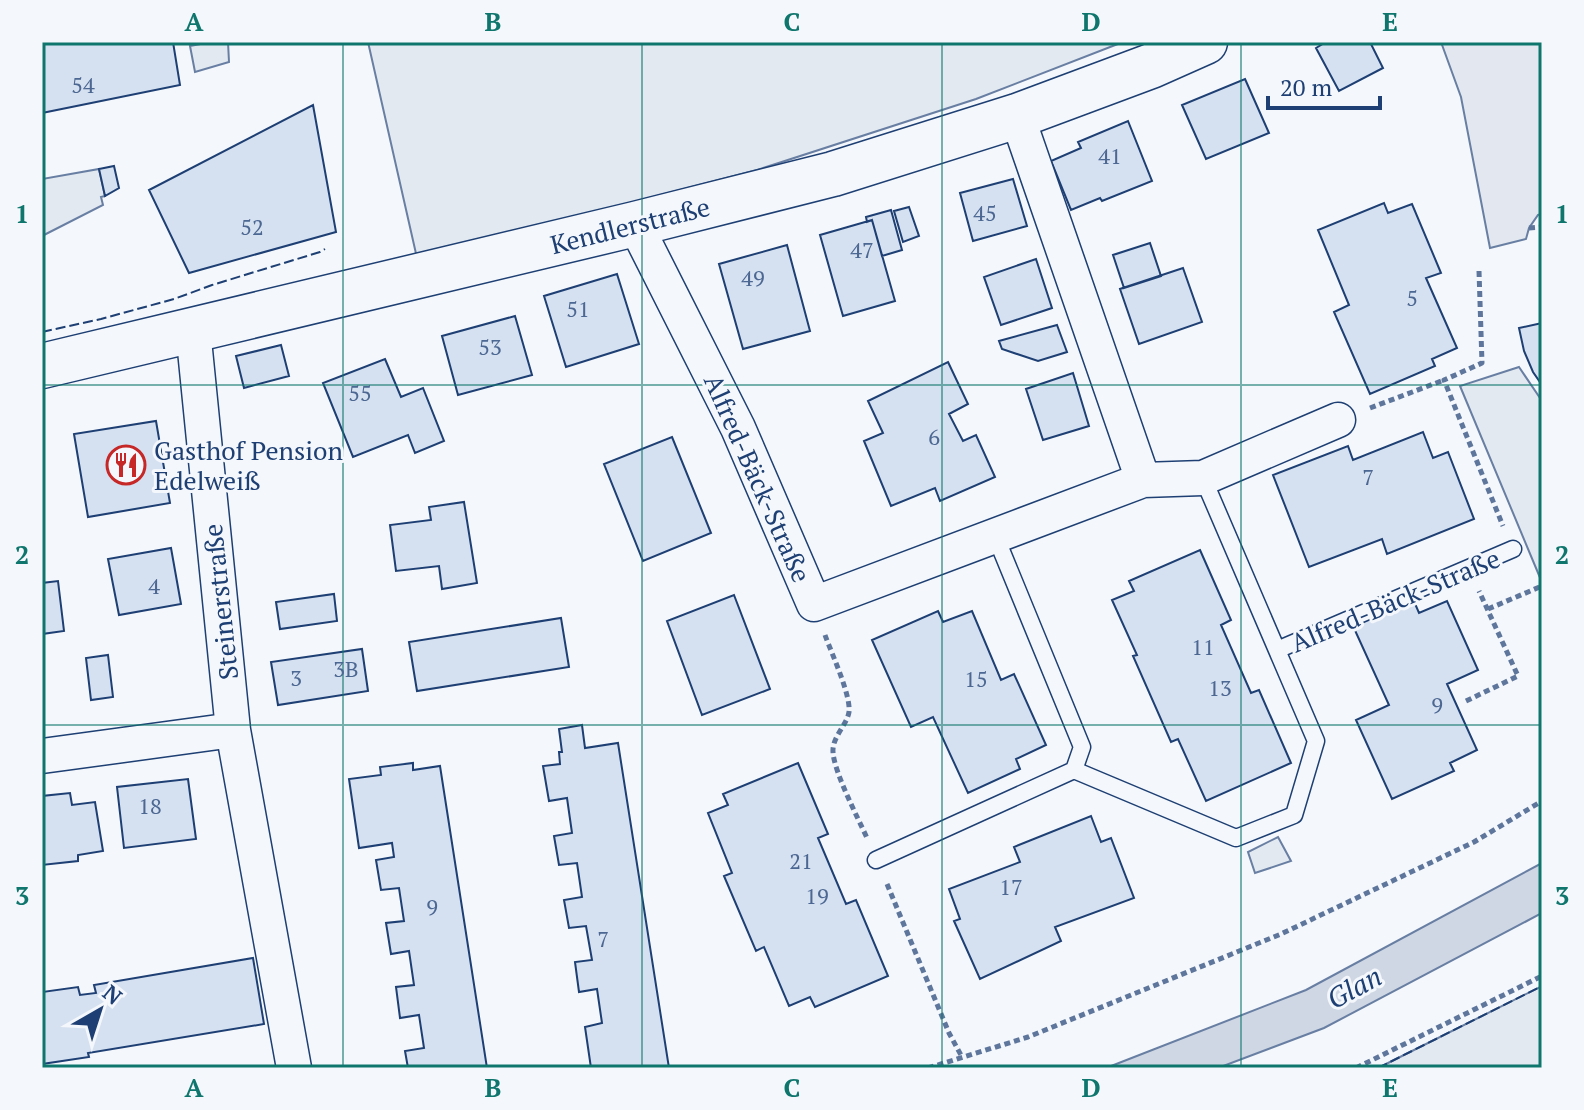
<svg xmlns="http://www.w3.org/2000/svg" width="1584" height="1110" viewBox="0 0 1584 1110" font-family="'PT Serif',serif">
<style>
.green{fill:#e3e9f0;stroke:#687fa3;stroke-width:2}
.parking{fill:#e3e8f0;stroke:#687fa3;stroke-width:2}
.water{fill:#cfd7e4;stroke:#687fa3;stroke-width:2}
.building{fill:#d5e0f0;stroke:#1d3f73;stroke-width:2}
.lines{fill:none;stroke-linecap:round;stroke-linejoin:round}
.lane-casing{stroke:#1d3f73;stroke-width:19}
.street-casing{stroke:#1d3f73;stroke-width:37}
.secondary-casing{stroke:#1d3f73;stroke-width:47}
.path{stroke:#5e769c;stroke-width:5;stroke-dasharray:6 4;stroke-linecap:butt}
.lane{stroke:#f4f7fb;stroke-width:16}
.street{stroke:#f4f7fb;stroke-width:34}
.secondary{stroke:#f4f7fb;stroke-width:44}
.fence{stroke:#1d3f73;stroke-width:2;stroke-dasharray:10 4;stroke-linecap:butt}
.grid{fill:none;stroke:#0f766e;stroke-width:2;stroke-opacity:0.55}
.labels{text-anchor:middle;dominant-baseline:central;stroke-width:6;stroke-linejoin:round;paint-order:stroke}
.number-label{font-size:22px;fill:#4b6792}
.street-label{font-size:26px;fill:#1d3f73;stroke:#f4f7fb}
.poi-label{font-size:26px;fill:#1d3f73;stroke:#f4f7fb;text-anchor:start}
.water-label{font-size:28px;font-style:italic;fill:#1d3f73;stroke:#f4f7fb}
.neatline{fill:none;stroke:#0f766e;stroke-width:3}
.grid-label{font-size:26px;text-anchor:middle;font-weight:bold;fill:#0f766e}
</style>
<rect width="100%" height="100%" fill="#f4f7fb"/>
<path class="green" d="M211 42H228L229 62 195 72 190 46Z
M368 42H1123L976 99 757 170 417 258Z
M99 169 105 196 101 197 103 205 42 236V179Z
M1519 367 1542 401 1541 580 1460 386Z
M1278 837 1291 861 1255 873 1248 852Z
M1542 986V1068H1378Z"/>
<path class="parking" d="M1441 42H1542V214L1538 215 1529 228 1526 239 1490 248 1461 97Z"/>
<path class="water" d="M1542 863V913L1324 1028 1218 1068H1106L1306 990Z"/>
<path class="building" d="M42 42H173L180 85 42 113Z
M1326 42H1370L1383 68 1339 91 1316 48Z
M1245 79 1269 133 1206 159 1182 105Z
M313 105 336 232 189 273 149 190Z
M1128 121 1152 181 1102 201 1100 198 1071 210 1051 161 1081 148 1078 142Z
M114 166 119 188 105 196 99 169Z
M1013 179 1027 226 973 241 960 193Z
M1384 203 1388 213 1412 204 1441 273 1426 278 1457 348 1432 359 1435 366 1370 394 1334 312 1349 305 1318 230Z
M909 207 919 236 903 242 894 211Z
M891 210 902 250 882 256 872 220 867 222 866 217Z
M872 220 895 301 843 316 820 235Z
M1150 243 1161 276 1124 288 1113 255Z
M787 245 810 331 743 349 719 264Z
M1036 259 1052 308 1001 325 984 277Z
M1183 268 1202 322 1139 344 1120 289Z
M617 274 639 344 566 367 544 296Z
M515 316 532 375 458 395 442 336Z
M1542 323V385L1533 372 1524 351 1519 328Z
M1057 325 1067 352 1038 361 1002 349 999 341Z
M281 345 289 376 244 388 236 356Z
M385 359 401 397 423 388 444 441 415 453 408 435 353 457 323 383Z
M948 362 968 404 949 414 963 441 976 435 995 477 940 501 935 488 891 506 864 441 883 433 868 401Z
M1073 373 1089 426 1043 440 1026 389Z
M156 421 170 503 88 517 74 434Z
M1423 432 1433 458 1448 452 1474 519 1387 554 1382 539 1309 567 1273 475 1348 446 1353 460Z
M672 437 711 533 643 561 604 464Z
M464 502 477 583 442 589 439 566 396 571 390 525 431 520 429 507Z
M171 548 181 604 119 615 108 559Z
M1200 550 1231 620 1221 625 1251 693 1259 690 1291 763 1206 801 1178 739 1171 742 1133 656 1137 655 1112 600 1134 591 1129 581Z
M58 581 64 631 42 634V583Z
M334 594 337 621 280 629 276 602Z
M734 595 770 689 702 715 667 621Z
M1413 599 1419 613 1447 601 1478 670 1447 684 1477 750 1450 763 1454 771 1392 799 1356 720 1389 705 1353 626Z
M938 611 943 622 972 611 1001 680 1014 674 1046 745 1016 759 1020 769 968 793 933 717 911 727 872 640Z
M561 618 569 667 417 691 409 642Z
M362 649 368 691 278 705 271 662Z
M108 655 113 697 91 700 86 658Z
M582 725 585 748 618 743 669 1068H591L585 1027 602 1023 597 989 579 992 575 962 592 960 586 926 569 928 564 900 582 897 577 863 559 865 554 836 572 833 567 798 549 801 543 766 560 764 559 752H562L559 729Z
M413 763V770L440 766 487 1068H408L405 1051 424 1048 419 1015 400 1018 396 987 414 985 409 951 391 954 386 923 404 921 399 888 381 890 376 860 394 857 392 843 359 848 349 779 381 775 380 767Z
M798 763 828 834 818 838 846 904 856 900 888 976 815 1007 810 997 789 1006 764 947 756 951 724 876 732 873 708 813 728 805 723 794Z
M188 779 196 839 124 848 117 787Z
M70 793 72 805 95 802 103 851 78 855V861L42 865V796Z
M1091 816 1101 842 1111 838 1134 898 1055 927 1061 941 980 979 954 921 960 919 949 889 1020 862 1014 847Z
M253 958 264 1024 88 1053 89 1057 42 1064V992L78 987 80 995 96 993 94 985Z"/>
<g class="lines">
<g class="lane-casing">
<path id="lane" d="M1277 650 1513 549
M1074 770 1236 838 1294 815 1316 741 1203 478
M876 860 1074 770 1082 747 995 535"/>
</g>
<g class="street-casing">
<path id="street" d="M1017 116 1143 480 1203 478 1338 420
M635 224 738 428 814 604 1143 480
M193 330 233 730 294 1068
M42 756 233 730"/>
</g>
<g class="secondary-casing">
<path id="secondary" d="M42 366 635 224 833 174 1017 116 1151 66 1205 42"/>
</g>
<path class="path" d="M1529 228 1542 227
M1479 271 1482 363 1444 380 1503 526
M1370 408 1444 380
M1488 609 1542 586
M825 635C831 652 851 695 849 712 847 725 832 737 833 752 834 772 858 818 867 838
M1466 701 1518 676 1479 591
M887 884 949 1033 962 1057
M928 1068 1028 1037 1281 934 1474 842 1542 801
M1356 1068 1542 976"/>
<use href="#lane" class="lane"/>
<use href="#street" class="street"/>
<use href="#secondary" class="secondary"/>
<path class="fence" d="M42 332 101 319 174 299 212 285 320 252 325 249
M1378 1068 1542 986"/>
</g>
<path class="grid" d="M343 42V1068M642 42V1068M942 42V1068M1241 42V1068M42 385H1542M42 725H1542"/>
<defs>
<g id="restaurant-ring" transform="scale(2)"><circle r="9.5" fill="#f4f7fb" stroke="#c62828" stroke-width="1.5"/><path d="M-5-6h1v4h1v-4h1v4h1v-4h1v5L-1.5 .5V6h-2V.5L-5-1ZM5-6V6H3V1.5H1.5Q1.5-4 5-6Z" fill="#c62828"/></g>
</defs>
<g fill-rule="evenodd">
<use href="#restaurant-ring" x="126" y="465"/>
</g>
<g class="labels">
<g class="number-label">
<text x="83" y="84">54</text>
<text x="1110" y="155">41</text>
<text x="985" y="212">45</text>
<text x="252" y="226">52</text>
<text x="862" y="249">47</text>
<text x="753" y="277">49</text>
<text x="1412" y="297">5</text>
<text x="578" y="308">51</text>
<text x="490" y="346">53</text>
<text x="360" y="392">55</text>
<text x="934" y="436">6</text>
<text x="1368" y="476">7</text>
<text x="154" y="585">4</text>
<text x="1203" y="646">11</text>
<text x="346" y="668">3B</text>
<text x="296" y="677">3</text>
<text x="976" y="678">15</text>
<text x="1220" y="687">13</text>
<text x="1437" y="704">9</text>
<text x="150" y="805">18</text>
<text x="801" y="860">21</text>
<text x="1011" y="886">17</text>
<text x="817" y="895">19</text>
<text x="432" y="906">9</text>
<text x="603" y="938">7</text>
</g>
<g class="street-label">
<text transform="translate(630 225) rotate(-14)">Kendlerstraße</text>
<text transform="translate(758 478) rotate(66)">Alfred-Bäck-Straße</text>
<text transform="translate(1395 600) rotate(-23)">Alfred-Bäck-Straße</text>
<text transform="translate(220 602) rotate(-96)">Steinerstraße</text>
</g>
<g class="poi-label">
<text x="154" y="450">Gasthof Pension<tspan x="154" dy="30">Edelweiß</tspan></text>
</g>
<g class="water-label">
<text transform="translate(1354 987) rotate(-28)">Glan</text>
</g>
</g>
<rect width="1584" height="1110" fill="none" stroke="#f4f7fb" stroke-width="88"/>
<g transform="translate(100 1010) rotate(39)" stroke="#f4f7fb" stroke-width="6" paint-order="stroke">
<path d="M0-6L14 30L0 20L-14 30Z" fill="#1d3f73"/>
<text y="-12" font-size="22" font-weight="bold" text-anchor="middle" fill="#1d3f73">N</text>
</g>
<path d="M1268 96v12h112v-12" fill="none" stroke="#1d3f73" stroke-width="4"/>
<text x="1280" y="96" font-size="24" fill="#1d3f73" stroke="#f4f7fb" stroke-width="6" paint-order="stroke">20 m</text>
<rect x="44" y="44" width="1496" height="1022" class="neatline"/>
<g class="grid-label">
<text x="194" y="31">A</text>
<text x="493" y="31">B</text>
<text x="792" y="31">C</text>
<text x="1091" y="31">D</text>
<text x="1390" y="31">E</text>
<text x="22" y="223">1</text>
<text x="1562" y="223">1</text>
<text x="22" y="564">2</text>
<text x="1562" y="564">2</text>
<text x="22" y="905">3</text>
<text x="1562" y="905">3</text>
<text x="194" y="1097">A</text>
<text x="493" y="1097">B</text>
<text x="792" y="1097">C</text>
<text x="1091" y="1097">D</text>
<text x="1390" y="1097">E</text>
</g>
</svg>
